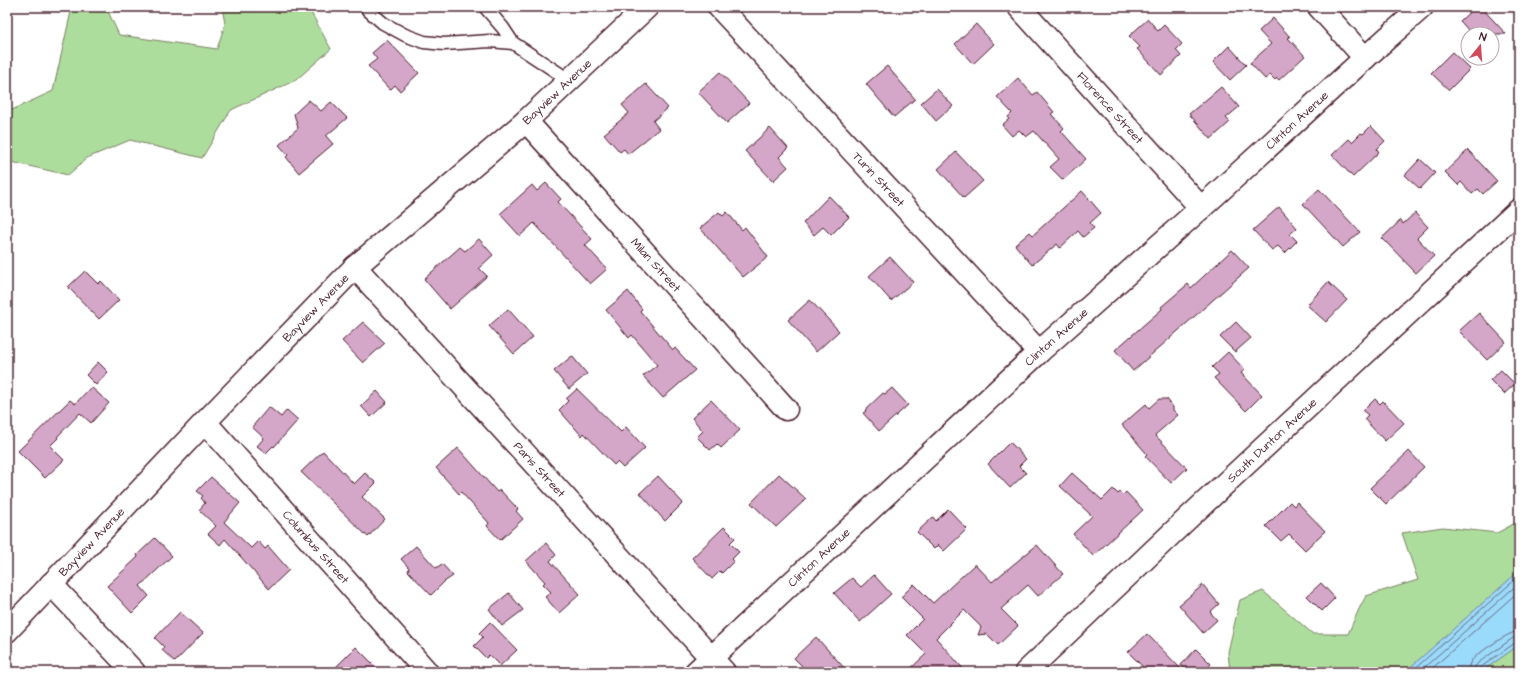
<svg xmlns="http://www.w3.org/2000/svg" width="1526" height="679" viewBox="0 0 1526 679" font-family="'Architects Daughter',sans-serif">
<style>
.green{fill:#addd9d;stroke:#7c7e64}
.water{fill:#9adafb;stroke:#7a8fa8}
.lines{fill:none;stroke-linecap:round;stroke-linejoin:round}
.shore{stroke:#6a6a7e;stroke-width:1}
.building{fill:#d4a6c8;stroke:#4a1f2b}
.service-casing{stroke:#4a1f2b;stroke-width:15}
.minor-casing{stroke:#4a1f2b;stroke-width:25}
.service{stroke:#fff;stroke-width:12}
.minor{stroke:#fff;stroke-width:22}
.labels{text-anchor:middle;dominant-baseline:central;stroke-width:3;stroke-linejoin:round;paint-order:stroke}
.street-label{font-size:12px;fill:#4a1f2b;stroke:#fff}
</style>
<rect width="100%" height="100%" fill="#fff"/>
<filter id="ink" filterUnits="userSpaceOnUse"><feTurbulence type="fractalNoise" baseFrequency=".025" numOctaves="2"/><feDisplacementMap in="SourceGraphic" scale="8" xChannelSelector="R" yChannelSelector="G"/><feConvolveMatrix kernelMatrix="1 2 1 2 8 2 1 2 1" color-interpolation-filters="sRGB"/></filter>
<g filter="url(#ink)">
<path class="green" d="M72 7H106L119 35 217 49 225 24 222 7H308L331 49 296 80 231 110 202 158 130 140 87 158 68 175 7 161V105L12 110 53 91Z
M1519 521V571L1405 672H1230L1228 652 1240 600 1263 591 1313 634H1348L1359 609 1366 596 1418 580 1402 533 1443 527 1497 533Z
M1519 645V672H1481Z"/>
<path class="water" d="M1519 571V645L1481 672H1405Z"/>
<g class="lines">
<path class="shore" d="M1411 672 1519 576
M1419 672 1519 583
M1428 672 1519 591
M1468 672C1468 668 1469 664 1472 660 1478 653 1510 631 1519 631
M1474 672 1475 667 1478 663 1513 638 1519 637
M1479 672 1481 667 1515 643 1519 642"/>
</g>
<path class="building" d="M1475 7H1481L1506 34H1472L1460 21Z
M1273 18 1290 37 1288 38 1305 56 1279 80 1277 78 1275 80 1270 75 1265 79 1250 63 1271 44 1259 31Z
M1148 19 1158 31 1164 25 1182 44 1176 50 1181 56 1161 75 1137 49 1140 47 1129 36Z
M976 24 994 44 973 64 955 44Z
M387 40 419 73 400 91 395 85 390 90 368 66 377 59 372 53Z
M1229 46 1246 65 1230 80 1213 62Z
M1452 52 1470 69 1449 90 1431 73Z
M887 66 915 99 894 117 866 84Z
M720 72 749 103 727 123 698 92Z
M1018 78 1033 95 1037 92 1054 112 1051 114 1064 128 1061 131 1086 159 1063 180 1050 167 1059 159 1034 131 1026 137 1019 130 1012 136 1002 125 1009 119 1008 117 1012 113 997 97Z
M646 84 668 108 653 121 659 129 628 154 624 149 620 152 604 134 629 113 622 105Z
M1221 87 1239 107 1226 118 1230 122 1211 139 1189 114Z
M937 89 953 106 936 121 921 103Z
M309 100 321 111 331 102 347 118 326 136 333 144 299 173 286 157 288 155 279 145 298 128 294 114Z
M1371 126 1385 141 1377 149 1379 152 1353 177 1332 155 1349 139 1352 142 1361 133 1363 134Z
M770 128 788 148 779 157 788 167 773 181 745 151Z
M1468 150 1497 181 1483 194 1478 189 1472 194 1461 182 1458 185 1445 172Z
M956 152 983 181 964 198 938 169Z
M1420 159 1435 173 1420 189 1405 175Z
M546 183 561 199 558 202 592 239 585 245 607 269 590 284 534 223 520 236 500 214 532 185 537 191Z
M1319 189 1360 232 1343 247 1303 204Z
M1082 191 1101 213 1090 223 1094 228 1083 237 1078 231 1060 248 1057 244 1032 265 1015 245 1030 232 1033 235Z
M829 196 849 217 831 235 823 227 814 235 803 223Z
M1279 207 1297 228 1290 234 1297 241 1285 253 1278 246 1272 250 1253 230Z
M719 212 723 216 727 212 742 230 745 227 768 257 743 277 700 228Z
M1415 213 1428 227 1417 238 1434 256 1416 273 1382 238 1401 220 1403 224Z
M479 239 493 255 479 268 487 276 450 309 424 279 460 247 465 251Z
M1232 250 1249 268 1133 371 1115 350 1162 309 1161 307 1188 284 1191 288Z
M890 257 913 282 891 301 869 276Z
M85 271 98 284 101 281 119 300 99 319 68 287Z
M1328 282 1347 300 1326 322 1307 305Z
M628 291 642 309 640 311 673 350 675 348 695 370 663 398 643 376 657 365 632 335 629 338 606 310Z
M810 300 839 331 816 352 788 320Z
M508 309 533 337 514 354 489 326Z
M1479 313 1506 342 1487 360 1459 331Z
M363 322 385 343 363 363 342 341Z
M1236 322 1251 338 1235 352 1220 337Z
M1228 352 1245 370 1241 373 1262 395 1246 411 1214 378 1219 374 1212 367Z
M572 356 587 374 569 389 554 371Z
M98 362 108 372 96 385 86 375Z
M1501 370 1515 384 1504 394 1490 380Z
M91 387 109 403 91 423 80 413 57 437 58 438 50 446 64 460 45 478 18 451 70 400 75 404Z
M892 388 908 405 879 431 863 413 866 411 865 410 883 393 885 394Z
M577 389 621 432 626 427 645 448 623 468 617 462 614 465 584 433 582 436 559 410 568 401 566 399Z
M377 391 387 402 371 417 361 406Z
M1159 399H1167L1173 407V410L1178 415 1155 435 1187 468 1171 483 1145 456 1147 454 1122 425 1146 404 1149 408Z
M1375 399 1380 404 1383 401 1404 423 1385 441 1364 419 1368 415 1363 411Z
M711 400 740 430 721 448 717 444 710 450 697 437 703 431 692 418Z
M269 407 281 417 287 410 298 420 274 447 273 446 266 453 257 446 264 438 252 427Z
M1010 442 1026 459 1019 466 1026 473 1010 488 988 464Z
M458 448 497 492 500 490 518 509 516 511 523 519 500 540 487 526 489 523 461 492 459 494 436 468Z
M323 451 354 484 365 473 376 483 362 497 385 519 368 537 301 472Z
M1409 451 1424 467 1386 504 1370 488Z
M1072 473 1102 500 1113 489 1118 494 1120 492 1123 495 1126 492 1143 510 1093 556 1073 534 1092 516 1060 486Z
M779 474 806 499 776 527 751 503Z
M658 476 683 503 665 521 640 493Z
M211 477 240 503 224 522 251 548 258 541 265 549 268 546 289 570 269 589 225 539 220 545 208 534 216 526 199 510 205 503 201 498 203 496 197 491Z
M1290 502 1294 506 1297 502 1325 531 1305 550 1289 534 1281 541 1266 526Z
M948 509 967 529 944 551 938 545 934 549 917 532 933 517 936 521Z
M724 527 735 538 730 543 739 552 732 559 734 561 722 573 720 571 712 579 692 558Z
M155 538 172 556 140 586 149 596 132 613 107 586 138 557 137 555Z
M546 543 556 555 550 561 580 594 559 613 545 597 551 592 543 584 545 582 526 561Z
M1037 545 1063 574 1038 596 1028 585 1001 609 1018 626 998 645 987 634 978 635 981 627 964 610 936 638 966 672H907L926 654 907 635 923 619 901 597 914 584 933 603 975 564 992 582Z
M416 546 436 568 442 564 453 576 444 582 431 595 408 571 409 568 401 559Z
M874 575 891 594 860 622 834 593 852 578 861 587Z
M1321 583 1335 598 1322 611 1307 596Z
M1203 585 1219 604 1210 612 1217 620 1203 633 1179 605Z
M509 593 523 610 502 626 489 609Z
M180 612 203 633 175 662 162 650 164 647 155 638Z
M490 622 517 650 500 666 489 655 486 658 474 646 483 637 479 633Z
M1147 634 1184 672H1148L1128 652Z
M816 637 848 672H808L794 658Z
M356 647 381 672H331Z
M1196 649 1211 664 1204 672H1189L1181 665Z"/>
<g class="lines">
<g class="service-casing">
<path id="service" d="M366 7 368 10 383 23 405 35 424 42 444 44 490 41 513 43 569 80
M485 7 503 28 513 43"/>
</g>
<g class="minor-casing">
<g id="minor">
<path id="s1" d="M719 7 1039 352"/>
<path id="s2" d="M1019 7 1201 208"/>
<path d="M1319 7 1365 58"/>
<path id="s3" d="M526 121 786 409"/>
<path id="s4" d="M355 267 724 672"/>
<path id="s5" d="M205 422 427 672"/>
<path d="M51 584 134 672"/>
<path id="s6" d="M7 631 205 422 355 267 526 121 647 7"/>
<path id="s7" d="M696 672 1039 352 1201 208 1365 58 1422 7"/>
<path id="s8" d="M1026 672 1186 520 1519 210"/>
</g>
</g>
<use href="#service" class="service"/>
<use href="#minor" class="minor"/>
</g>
</g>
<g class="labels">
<g class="street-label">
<text stroke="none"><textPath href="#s6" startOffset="771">Bayview Avenue</textPath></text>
<text stroke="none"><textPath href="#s2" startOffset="136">Florence Street</textPath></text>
<text stroke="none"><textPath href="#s7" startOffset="816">Clinton Avenue</textPath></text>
<text stroke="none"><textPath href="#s1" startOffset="235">Turin Street</textPath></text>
<text stroke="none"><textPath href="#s3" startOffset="194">Milan Street</textPath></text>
<text stroke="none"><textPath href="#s6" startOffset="447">Bayview Avenue</textPath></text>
<text stroke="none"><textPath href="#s7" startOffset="492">Clinton Avenue</textPath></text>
<text stroke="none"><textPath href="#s8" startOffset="338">South Dunton Avenue</textPath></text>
<text stroke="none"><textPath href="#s4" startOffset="274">Paris Street</textPath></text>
<text stroke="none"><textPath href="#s6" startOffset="123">Bayview Avenue</textPath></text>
<text stroke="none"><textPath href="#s5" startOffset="167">Columbus Street</textPath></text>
<text stroke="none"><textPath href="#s7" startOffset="168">Clinton Avenue</textPath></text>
</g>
</g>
<rect width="1526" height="679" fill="none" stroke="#fff" stroke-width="24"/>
<rect x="12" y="12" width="1502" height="655" fill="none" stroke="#4a1f2b" stroke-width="1.5" filter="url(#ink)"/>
<g transform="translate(1480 46) rotate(17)"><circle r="19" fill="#ffffff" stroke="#b7a5aa"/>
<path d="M0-3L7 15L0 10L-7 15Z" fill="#d1495b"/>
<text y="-6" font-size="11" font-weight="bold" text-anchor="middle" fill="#4a1f2b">N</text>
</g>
</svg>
